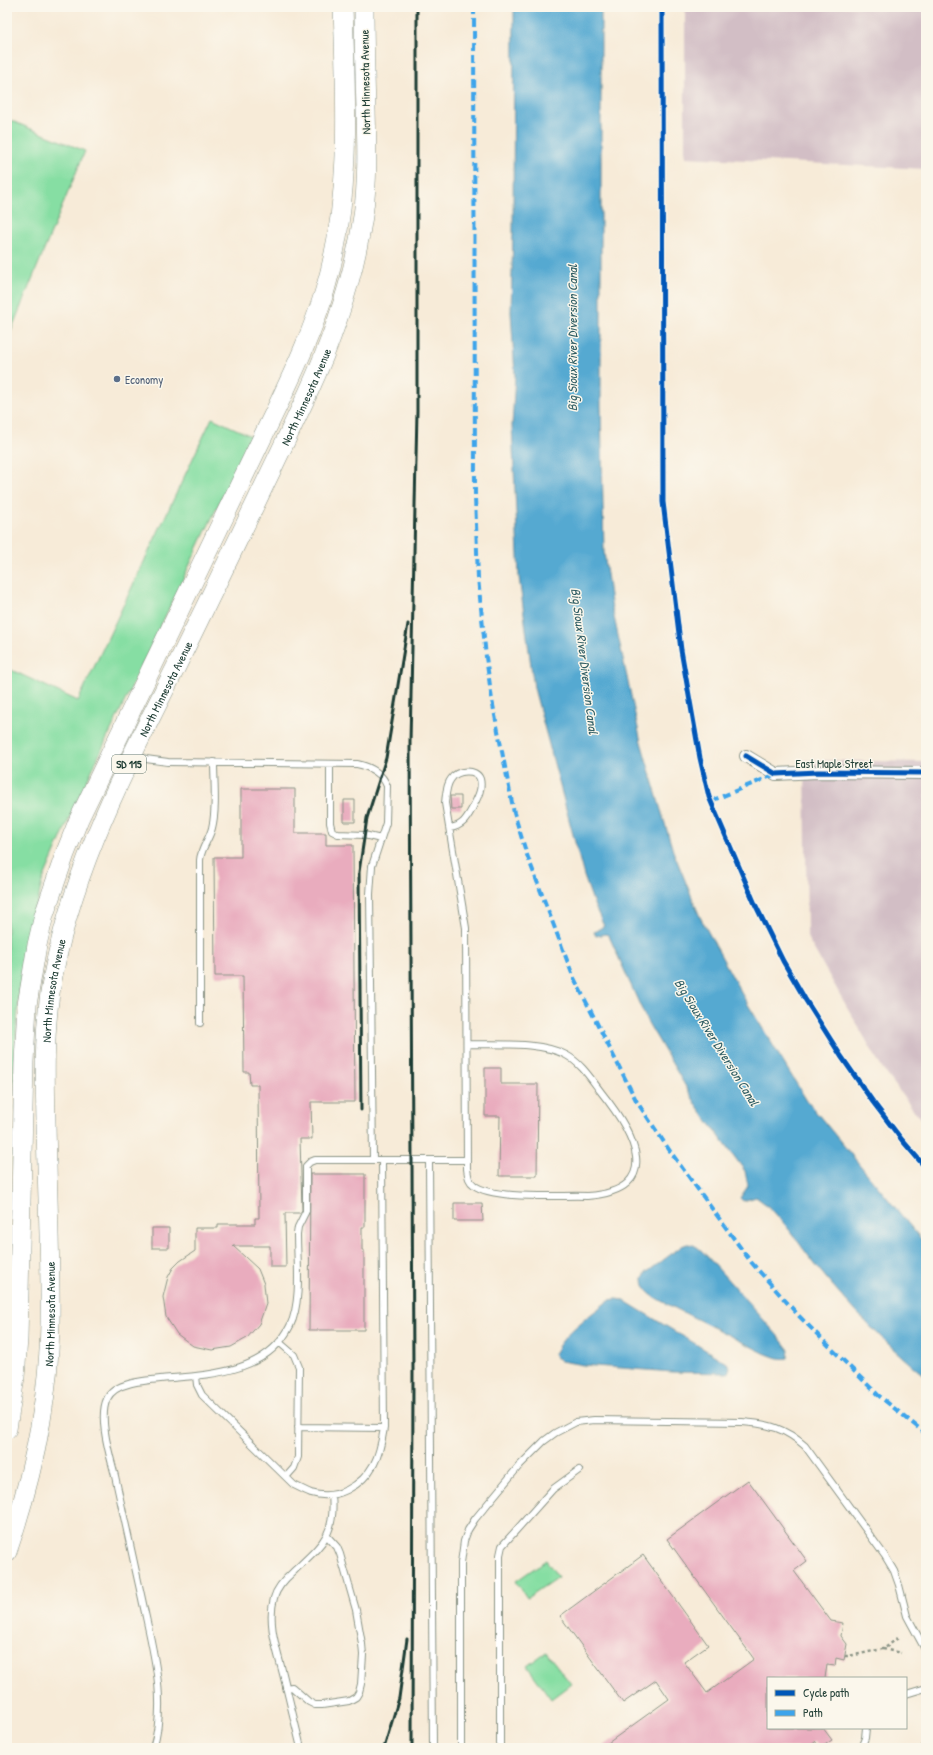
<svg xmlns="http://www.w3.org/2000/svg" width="933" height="1755" viewBox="0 0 933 1755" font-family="'Patrick Hand',sans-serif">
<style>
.industrial{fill:#d2bec5}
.green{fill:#86dea3;stroke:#528e6c}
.water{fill:#55a9d1;stroke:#3a7382}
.building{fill:#e9acbe}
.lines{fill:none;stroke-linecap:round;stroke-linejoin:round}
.lane-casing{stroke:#8b9486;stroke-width:8}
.street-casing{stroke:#8b9486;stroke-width:14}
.primary-casing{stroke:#8b9486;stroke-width:20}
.path{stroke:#8b9486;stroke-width:2.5;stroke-dasharray:3 3;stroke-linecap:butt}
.lane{stroke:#fff;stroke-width:6}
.street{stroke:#fff;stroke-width:12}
.primary{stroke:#fff;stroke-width:19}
.rail{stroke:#1f3d34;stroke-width:3}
.quiet{stroke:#3da4eb;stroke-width:4;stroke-dasharray:8 4;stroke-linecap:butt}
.cycleway-casing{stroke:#fbf7ec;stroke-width:8}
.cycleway{stroke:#0057b8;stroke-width:5}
.service-dot{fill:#5c6f8a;stroke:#fbf7ec;stroke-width:1.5}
.labels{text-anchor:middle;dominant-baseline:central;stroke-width:3;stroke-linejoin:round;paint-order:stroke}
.shield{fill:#fbf7ec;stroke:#61756b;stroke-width:1}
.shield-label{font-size:11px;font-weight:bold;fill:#1f3d34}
.street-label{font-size:12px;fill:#1f3d34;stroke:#fbf7ec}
.service-label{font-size:12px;fill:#4e5e75;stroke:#fbf7ec;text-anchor:start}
.water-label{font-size:13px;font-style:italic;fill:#2f5d63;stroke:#fbf7ec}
</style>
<rect width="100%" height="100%" fill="#fbf7ec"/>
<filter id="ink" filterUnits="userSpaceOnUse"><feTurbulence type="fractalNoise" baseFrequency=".025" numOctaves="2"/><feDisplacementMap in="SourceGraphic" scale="8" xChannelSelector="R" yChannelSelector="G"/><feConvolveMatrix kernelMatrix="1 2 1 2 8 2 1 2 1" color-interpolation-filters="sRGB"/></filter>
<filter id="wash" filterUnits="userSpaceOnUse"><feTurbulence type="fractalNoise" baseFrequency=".012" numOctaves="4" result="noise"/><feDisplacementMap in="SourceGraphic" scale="16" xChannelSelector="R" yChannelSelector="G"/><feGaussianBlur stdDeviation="0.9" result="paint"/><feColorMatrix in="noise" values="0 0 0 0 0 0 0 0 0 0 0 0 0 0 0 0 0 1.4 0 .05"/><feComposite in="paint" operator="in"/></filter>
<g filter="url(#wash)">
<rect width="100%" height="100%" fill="#f7ebd8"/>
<path class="industrial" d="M685 7H926V169L685 157Z
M805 760 926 762V1126L882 1068 807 937Z"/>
<path class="green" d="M7 119 85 151 7 340Z
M212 418 251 436 73 810 42 882 20 986 14 1063 7 1230V668L78 701Z
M546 1560 558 1577 527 1598 516 1581Z
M546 1652 571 1684 551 1699 527 1666Z"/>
<path class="water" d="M514 7H601V406L604 552 611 603 641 742 673 851 700 917 744 998 807 1101 926 1245V1377C887 1346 849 1306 818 1268 798 1244 782 1214 756 1197L743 1201 740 1198 748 1186 745 1171 699 1109 647 1021 609 936 606 934 596 936 594 932 604 926 595 907 584 876 534 688 519 577 512 426 515 375 511 312 513 231Z
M687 1244C695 1244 700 1249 705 1254L778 1336 789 1350 788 1358C779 1360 772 1356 764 1353L665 1303C654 1297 643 1292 643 1279L646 1273 682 1246Z
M616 1299 623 1300 727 1363 730 1367 728 1373 672 1372 583 1365 561 1361 556 1358 554 1354C565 1331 590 1316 609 1300Z"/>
<g id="blocks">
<path class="building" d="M241 789H295V833H326V845H353L355 1102H311L312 1139H300L302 1210 300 1213H285L286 1267H270V1246H233L258 1269 264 1284 266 1304 259 1324 247 1338 231 1347 212 1350 193 1346 177 1334 166 1317 163 1297 168 1277 173 1268 180 1261 195 1251V1228H218V1224H255V1218H259L258 1085H250L249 1072H244L243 976H215L214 857H241Z
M450 796H461V809H451Z
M344 800H355V822H344Z
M485 1068H501V1084H538L537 1176H499L500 1116H485Z
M310 1174H365V1227H362V1250H364V1330H309Z
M454 1203H482L483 1221H454Z
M152 1228H169V1248H152Z
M748 1480 807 1561 794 1571 831 1621 843 1623 841 1636 847 1644 844 1660 836 1658 835 1666 827 1665 825 1678H768V1728H823L832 1740 820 1748 815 1741 806 1748H601L669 1699 656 1680 623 1703 560 1616 643 1555 708 1645 684 1662 707 1693 754 1659 667 1539Z"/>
</g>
</g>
<g filter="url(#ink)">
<use href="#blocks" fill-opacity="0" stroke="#8b9486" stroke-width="1"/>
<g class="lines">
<g class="lane-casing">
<path id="lane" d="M136 754 146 759 168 762 357 764C371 767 382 773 387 786L386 823 372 866 370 894 373 1160
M330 764V823L332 831 338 834 364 835 381 839
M450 828C462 826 466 820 472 809 476 800 483 790 480 779 476 768 457 770 451 779 446 785 446 795 445 803L466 928 467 1169C468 1175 468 1181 474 1185 492 1200 561 1195 587 1196 667 1190 633 1132 601 1092 591 1079 581 1063 566 1055 541 1041 495 1045 467 1044
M200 1023V860C201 848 209 840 212 828 217 809 214 782 214 762
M429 1160 433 1748
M279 1342 294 1355 299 1367 298 1457 294 1468 286 1477
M196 1376 197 1385 202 1395 294 1485C300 1488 306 1491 311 1493 336 1501 362 1486 374 1464 380 1453 382 1440 384 1428L382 1160
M298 1427 384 1428
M286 1688 292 1687 309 1702 315 1705H322L349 1701 356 1697 359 1692 361 1684 363 1655 362 1644 356 1610 340 1554 337 1547 327 1536
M906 1694 926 1688
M153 1748C168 1700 152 1647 142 1599 133 1558 124 1517 115 1476 110 1456 98 1418 107 1399 124 1360 253 1402 290 1326 302 1302 297 1261 297 1234L298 1227 306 1211V1166L310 1162 315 1160H467
M301 1748C295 1723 289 1698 283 1674 277 1650 267 1623 274 1598 277 1587 285 1579 293 1572 321 1545 336 1536 332 1495
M461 1748V1563L464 1541 468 1530 475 1519 519 1466 544 1441 555 1433 576 1422 594 1420 742 1422C769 1424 785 1428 805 1446L885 1556 894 1571 899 1585 907 1616 926 1651
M500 1748V1555L502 1546 553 1489 579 1470
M861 1748 865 1738 866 1728
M924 1748 926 1746"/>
</g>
<g class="street-casing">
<path id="street" d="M746 756 776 774 818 772 926 773"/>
</g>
<g class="primary-casing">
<g id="primary">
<path d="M7 1429 15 1377 18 1339 24 1062 27 1005 37 945 44 915 65 854 79 819 278 405C296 367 313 330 325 290 352 199 346 100 343 7"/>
<path id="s1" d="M7 1552C32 1479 49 1402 50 1324 51 1257 47 1189 46 1122 45 1079 44 1036 50 993 68 877 123 773 175 669 220 577 265 485 308 393 334 336 354 278 363 216 368 181 367 146 366 110 365 76 364 41 364 7"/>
</g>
</g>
<path class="path" d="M883 1649 901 1653
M845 1656C848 1657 878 1650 882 1649 888 1647 893 1641 898 1638"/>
<use href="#lane" class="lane"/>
<use href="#street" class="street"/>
<use href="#primary" class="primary"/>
<path class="rail" d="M361 1110 359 872 367 818 386 758 408 624
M384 1748 399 1698 407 1639
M412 1748 413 1370 410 742 417 411V7"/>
<path class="quiet" d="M474 7 475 497 478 578 486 657 492 700 514 813 527 855 573 976 637 1102 672 1154 751 1262 799 1316 878 1395 926 1434
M711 801 776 774"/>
<g class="cycleway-casing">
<path id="cycleway" d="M662 7 663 502 681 650 700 758 709 797 755 904 783 961 805 999 841 1056 873 1102 902 1140 926 1168
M746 756 776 774 818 772 926 773"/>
</g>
<use href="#cycleway" class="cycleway"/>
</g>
</g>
<circle class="service-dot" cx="117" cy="379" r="4"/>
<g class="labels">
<rect class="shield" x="112" y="755" width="34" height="18" rx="3"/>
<g class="shield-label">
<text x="129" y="764">SD 115</text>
</g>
<g class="street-label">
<text transform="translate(365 82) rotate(-91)">North Minnesota Avenue</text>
<text stroke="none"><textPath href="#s1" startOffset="1215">North Minnesota Avenue</textPath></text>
<text stroke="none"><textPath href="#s1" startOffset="891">North Minnesota Avenue</textPath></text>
<text x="834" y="763">East Maple Street</text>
<text stroke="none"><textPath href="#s1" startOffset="567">North Minnesota Avenue</textPath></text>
<text stroke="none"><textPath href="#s1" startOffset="243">North Minnesota Avenue</textPath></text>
</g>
<g class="service-label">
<text x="125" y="379">Economy</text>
</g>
<g class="water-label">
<text transform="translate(572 338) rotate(-90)">Big Sioux River Diversion Canal</text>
<text transform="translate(585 661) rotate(83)">Big Sioux River Diversion Canal</text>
<text transform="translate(717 1042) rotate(58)">Big Sioux River Diversion Canal</text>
</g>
</g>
<rect width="933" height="1755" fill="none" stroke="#fbf7ec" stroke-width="24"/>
<rect x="767" y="1677" width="140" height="52" fill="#fbf7ec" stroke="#a3ada2"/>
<rect x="775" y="1690" width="20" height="6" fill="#0057b8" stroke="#a3ada2"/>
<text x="803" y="1697" font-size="12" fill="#1f3d34">Cycle path</text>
<rect x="775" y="1710" width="20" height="6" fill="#3da4eb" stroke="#a3ada2"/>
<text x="803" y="1717" font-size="12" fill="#1f3d34">Path</text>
</svg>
